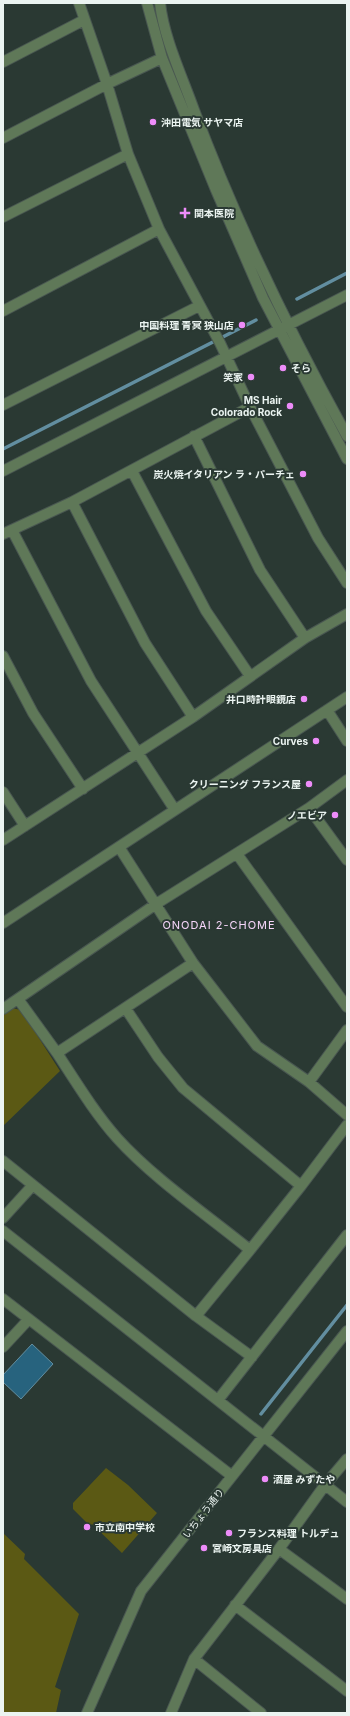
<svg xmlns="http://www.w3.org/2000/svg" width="350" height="1716" viewBox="0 0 350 1716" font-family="Inter,'Noto Sans JP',sans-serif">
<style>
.green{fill:#5b5914}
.water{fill:#27637e;stroke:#628ea0}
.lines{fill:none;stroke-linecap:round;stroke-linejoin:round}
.stream{stroke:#628ea0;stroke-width:3.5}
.minor-casing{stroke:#495751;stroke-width:12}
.minor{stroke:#5f7858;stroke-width:10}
.poi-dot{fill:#ed8cf9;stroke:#2a3933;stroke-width:1.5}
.labels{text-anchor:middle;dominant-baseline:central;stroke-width:4;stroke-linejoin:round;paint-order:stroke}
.poi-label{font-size:10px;font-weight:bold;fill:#ebf4f1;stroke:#2a3933;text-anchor:end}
.street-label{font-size:10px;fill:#ebf4f1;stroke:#2a3933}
.neighbourhood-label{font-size:11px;letter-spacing:1px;fill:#f6d6fa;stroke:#2a3933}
</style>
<rect width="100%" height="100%" fill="#2a3933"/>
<path class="green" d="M12 1008 21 1010 60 1071 3 1126V1014Z
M106 1468 128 1485 157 1513 122 1553 92 1524 90 1526 73 1509V1503Z
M3 1533 25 1554 24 1559 79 1614 55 1687 61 1690 56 1713H3Z"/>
<path class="water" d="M32 1344 53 1364 21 1399 3 1382V1375Z"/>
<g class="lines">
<path class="stream" d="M297 299 347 273
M3 449 256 320
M261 1414 347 1305"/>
<g class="minor-casing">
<path id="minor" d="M79 3 107 84 128 154 159 229 220 343 250 407 318 538 347 583
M147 3 162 58 216 190 263 298 347 459
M160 3C164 39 182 76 194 110 236 222 289 331 347 436
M3 62 84 20
M3 138 107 84 162 58
M3 217 128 154
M3 311 159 229
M3 405 199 306
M194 436 260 570 305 638
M3 471 347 295
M132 471 206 611 250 676
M72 502 145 643 193 717
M12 530 91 681 175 810
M3 534 72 502 250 407
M3 656 33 713 83 789
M327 710 347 741
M3 792 25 826
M309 808 347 860
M3 840 193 717 305 638 347 614
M119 847 193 963 257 1046 309 1082 347 1115
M237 854 347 1007
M3 923 347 697
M18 999 57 1053 193 963
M3 1009 156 904 309 808 347 780
M126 1009 158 1057 183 1088 301 1186
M309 1082 347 1030
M3 1161 196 1316 250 1250C207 1215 153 1178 117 1138 94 1112 76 1082 57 1053
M3 1218 33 1185
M3 1231 347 1502
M250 1250 301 1186 347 1125
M3 1299 232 1476
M196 1316 252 1357
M3 1347 29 1319
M218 1400 347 1235
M279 1549 347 1599
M235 1605 347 1691
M194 1659 261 1713
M87 1713 141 1591 347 1331
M171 1713 194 1659 279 1549 325 1485 347 1459"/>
</g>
<use href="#minor" class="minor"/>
</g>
<g class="poi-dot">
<circle cx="153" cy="122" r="4"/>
<path d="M183 207h4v4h4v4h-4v4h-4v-4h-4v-4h4z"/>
<circle cx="242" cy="325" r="4"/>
<circle cx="283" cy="368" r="4"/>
<circle cx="251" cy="377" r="4"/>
<circle cx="290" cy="406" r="4"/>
<circle cx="303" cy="474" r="4"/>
<circle cx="304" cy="699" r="4"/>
<circle cx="316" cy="741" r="4"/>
<circle cx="309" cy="784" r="4"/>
<circle cx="335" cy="815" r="4"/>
<circle cx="265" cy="1479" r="4"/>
<circle cx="87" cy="1527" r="4"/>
<circle cx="229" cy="1533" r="4"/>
<circle cx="204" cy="1548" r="4"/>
</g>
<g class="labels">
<g class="poi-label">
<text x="161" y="122" text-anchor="start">沖田電気 サヤマ店</text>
<text x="194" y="213" text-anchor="start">関本医院</text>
<text x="234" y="325">中国料理 青冥 狭山店</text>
<text x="291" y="368" text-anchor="start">そら</text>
<text x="243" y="377">笑家</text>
<text x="282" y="400">MS Hair<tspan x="282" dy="12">Colorado Rock</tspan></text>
<text x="295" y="474">炭火焼イタリアン ラ・パーチェ</text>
<text x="296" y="699">井口時計眼鏡店</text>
<text x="308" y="741">Curves</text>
<text x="301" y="784">クリーニング フランス屋</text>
<text x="327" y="815">ノエビア</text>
<text x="273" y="1479" text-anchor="start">酒屋 みずたや</text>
<text x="95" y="1527" text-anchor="start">市立南中学校</text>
<text x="237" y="1533" text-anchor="start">フランス料理 トルデュ</text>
<text x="212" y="1548" text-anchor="start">宮崎文房具店</text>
</g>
<g class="street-label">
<text transform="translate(203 1513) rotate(-52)">いちょう通り</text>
</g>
<g class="neighbourhood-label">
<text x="219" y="925">ONODAI 2-CHOME</text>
</g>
</g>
<rect width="350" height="1716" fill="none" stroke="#ebf4f1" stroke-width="8"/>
</svg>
